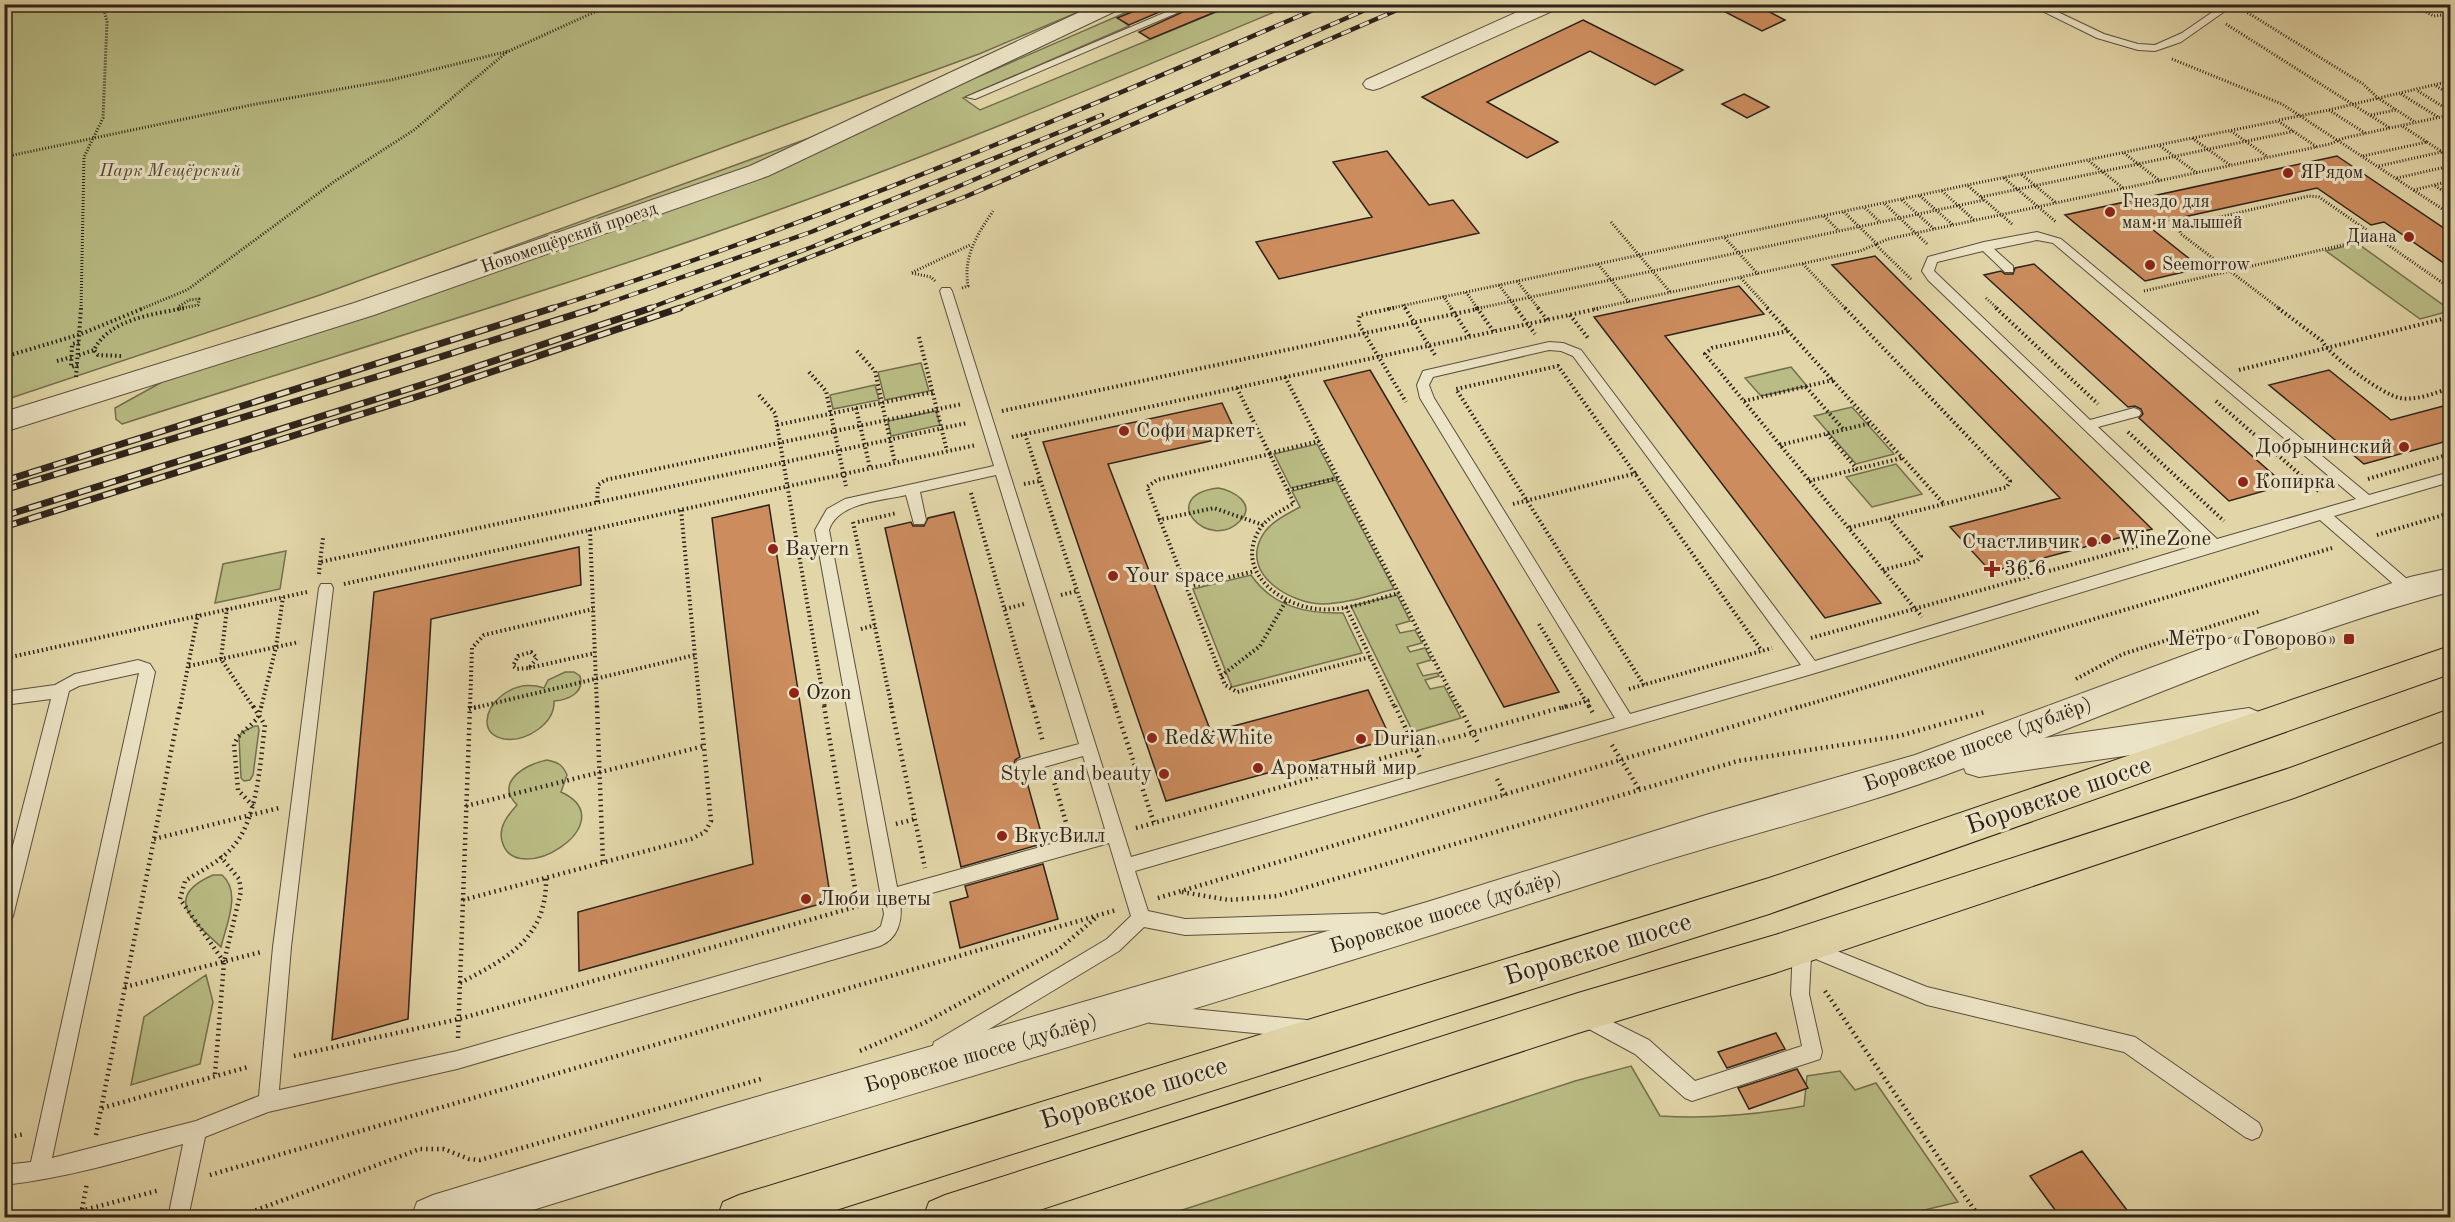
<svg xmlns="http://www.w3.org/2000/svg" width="2455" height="1222" viewBox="0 0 2455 1222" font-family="'Old Standard TT',serif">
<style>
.green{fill:#b9bc84;stroke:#736f4f;stroke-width:1.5}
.building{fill:#cc8c5e;stroke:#2d221a;stroke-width:1.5}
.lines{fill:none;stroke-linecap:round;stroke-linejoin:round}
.service-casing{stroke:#5a4f3e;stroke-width:2}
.minor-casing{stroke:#5a4f3e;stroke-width:2}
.tertiary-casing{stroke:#5a4f3e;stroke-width:2}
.primary-casing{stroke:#2d221a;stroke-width:2}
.path-far2{stroke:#2d221a;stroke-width:3;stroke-dasharray:1 2;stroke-linecap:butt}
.path-far1{stroke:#2d221a;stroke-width:4;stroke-dasharray:1.5 3;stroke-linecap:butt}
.path{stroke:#2d221a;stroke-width:4.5;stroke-dasharray:1.5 4;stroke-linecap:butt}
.service{fill:#ece4c6;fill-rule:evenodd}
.minor{fill:#ece4c6;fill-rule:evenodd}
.tertiary{fill:#ece4c6;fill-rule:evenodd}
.primary{fill:#e2d6a8;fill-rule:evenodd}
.rail-far1-casing{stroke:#2d221a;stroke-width:4.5}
.rail-casing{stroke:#2d221a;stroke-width:7}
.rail-far1{stroke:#ece4c6;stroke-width:3;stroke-dasharray:10;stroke-linecap:butt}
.rail{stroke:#ece4c6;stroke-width:4.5;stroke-dasharray:13;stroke-linecap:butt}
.poi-dot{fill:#8f2418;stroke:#ece4c6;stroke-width:2}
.labels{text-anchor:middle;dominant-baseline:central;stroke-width:6;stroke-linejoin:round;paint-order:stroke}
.far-park-label{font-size:18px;font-style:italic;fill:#504834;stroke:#ece4c6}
.far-poi-label{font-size:18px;fill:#2d221a;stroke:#ece4c6;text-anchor:start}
.far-street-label{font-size:18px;fill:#2d221a;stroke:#ece4c6}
.poi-label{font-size:21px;fill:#2d221a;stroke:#ece4c6;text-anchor:start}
.street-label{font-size:21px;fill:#2d221a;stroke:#ece4c6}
.near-street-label{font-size:26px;fill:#2d221a;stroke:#ece4c6}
</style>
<rect width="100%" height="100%" fill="#e2d6a8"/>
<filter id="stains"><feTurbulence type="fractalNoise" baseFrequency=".00333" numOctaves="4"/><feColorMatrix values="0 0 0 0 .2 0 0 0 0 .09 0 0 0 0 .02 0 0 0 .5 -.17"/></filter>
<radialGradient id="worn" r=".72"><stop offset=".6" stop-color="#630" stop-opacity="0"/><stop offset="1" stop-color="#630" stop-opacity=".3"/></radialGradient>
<path class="green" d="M5 4H1095V5L979 54 320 295 5 400Z
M1143 5H1152L1118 18 1129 26 963 98 980 110 1233 5H1291C1122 76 953 147 781 209 564 288 342 353 122 424L116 419 115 408 180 372 300 324 982 75Z
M2357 243 2450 310V311L2420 319 2326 251Z
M921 363 929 391 885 400 878 372Z
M1791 367 1807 386 1761 396 1745 378Z
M875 385 879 400 833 409 830 395Z
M1852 407 1894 454 1856 464 1814 416Z
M936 411 940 425 891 436 888 421Z
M1317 444 1335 478 1291 488 1274 454Z
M1896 464 1922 494 1872 507 1846 477Z
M1336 480 1394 589C1371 595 1346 604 1322 604 1290 603 1242 575 1261 538 1269 522 1286 515 1300 507L1292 491Z
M1218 488C1233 490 1257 504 1240 521 1209 553 1155 496 1218 488Z
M286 551 280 589 215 603 223 564Z
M1251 575C1273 607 1307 614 1343 613L1362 653 1232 687 1193 589Z
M1397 595 1410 621 1396 625 1400 633 1415 630 1422 643 1407 647 1410 652 1425 648 1431 660 1417 664 1423 676 1437 673 1439 676 1425 680 1430 689 1444 686 1461 718 1413 732 1351 606Z
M565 672H574L580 676C585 693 568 700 554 701 555 724 526 742 504 739 479 734 485 709 500 697 513 686 528 683 544 688L548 680Z
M255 726H258L259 730 253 775 250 780 244 781 241 778 239 737 242 732Z
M547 760C558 762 563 765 567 775L561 792C627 822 515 892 502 841 498 827 508 815 517 805 494 782 526 764 547 760Z
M213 875H222C242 892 226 925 221 947 196 923 160 898 213 875Z
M206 975 213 1002 200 1064 131 1085 144 1017Z
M1631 1066 1660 1116C1709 1119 1756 1115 1804 1106L1807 1076 1840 1071 1855 1090 1876 1083 1958 1202 1891 1218H1158L1575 1081Z"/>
<path class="building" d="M1152 4H1178L1129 25 1117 18Z
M1200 4 1232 5 1150 39 1139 32Z
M1710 4H1754L1785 20 1762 31Z
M1583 20 1683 70 1655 85 1590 51 1487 102 1558 142 1527 158 1422 97Z
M1744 94 1769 107 1747 118 1722 104Z
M1387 151 1429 205 1453 200 1479 233 1279 279 1256 242 1372 217 1333 162Z
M2337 156 2451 233V268L2384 222 2371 225 2317 188 2147 225 2201 268 2145 281 2065 215Z
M1875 256 1909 290 2152 529 1991 572 1950 527 2060 498 1832 265Z
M2034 264 2285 485 2229 501 2139 418 2143 414 2141 409 2135 406 2128 407 1984 275 2001 271 2005 274H2013L2015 268Z
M1739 286 1764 314 1665 336 1881 603 1825 618 1594 317Z
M1370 370 1520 625 1559 692 1504 707 1324 381Z
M2329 370 2391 420 2451 404V440L2364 464 2269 385Z
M1222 403 1237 435 1108 464 1211 732 1368 690 1391 739 1166 801 1043 442Z
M769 505 831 901 579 971 578 912 753 864 712 518Z
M954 512 1020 757 1015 760 1013 767 1016 773 1025 775 1042 836 1036 838 1038 845 961 867 885 528 911 522 913 526H924L928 518Z
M579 547 581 585 431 619 408 1019 332 1040 374 592Z
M1043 864 1058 919 960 948 950 902 968 897 965 886Z
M1776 1033 1785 1049 1727 1068 1718 1052Z
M1797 1069 1808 1088 1749 1109 1738 1088Z
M2082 1151 2133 1218H2061L2030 1176Z"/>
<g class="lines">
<g class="service-casing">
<path id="service" d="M1185 4H1198L975 99 966 97Z
M2028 4H2041L2104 34 2138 44 2155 45 2182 33 2224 4H2235L2181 42 2155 51 2138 50 2097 38Z
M2037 232 2061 239 2369 495 2450 472V482L2334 516 2415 586 2417 590 2415 594H2405L2320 520 1812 674 1135 871 1148 911 1185 919 1377 913 1383 915 1386 921 1383 927 1377 929 1185 935 1144 927 1119 951 941 1058 934 1056 932 1049 934 1042 1107 939 1131 916 1109 843 900 902C903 920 898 939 880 946L457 1069 268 1112 205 1137 188 1218H168L183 1144C124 1161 66 1178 4 1185V1165L31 1162 139 673 79 686 69 691 13 916 10 922 4 924V880L51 699 4 705V692L55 685 75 674 138 660 150 664 155 672 52 1158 196 1121 259 1096 273 947 319 588 321 584H331L333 588 291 947 279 1090 457 1051 875 931 881 926 884 914 815 530 827 509 845 499 994 466 940 291 942 288H950L952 291 1131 857 1615 718 1420 398 1417 385 1423 371 1549 342 1563 343 1581 350 1815 661 2203 543 1928 280 1922 271 1928 257 1984 242ZM2037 240 2053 243 2356 499 2217 539 2098 427 2139 416 2141 413 2139 410 2134 408 2090 420 1934 271 1937 262 1983 251 2005 272H2013V266L1994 249ZM1549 350 1561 351 1573 356 1801 665 1630 714 1434 398 1429 385 1433 377ZM996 475 1079 744 1023 759 1017 761 1015 766 1017 771 1023 773 1083 756 1105 829 897 887 829 530C838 502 882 501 906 495L914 524H924L926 520 920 492Z
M1802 937 1927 987 2135 1037 2259 1123 2262 1130 2259 1137 2252 1140 2245 1137 2124 1052 1927 1005 1811 957 1809 994 1822 1052 1820 1059 1692 1101 1685 1098 1635 1054 1576 1022 1574 1016 1576 1010 1583 1007 1649 1040 1695 1081 1802 1046 1791 994 1793 945 1796 939Z
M1151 1005 1307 1020 1314 1023 1316 1029 1314 1035 1307 1038 1151 1023 1144 1020 1142 1014 1144 1008Z"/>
</g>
<g class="minor-casing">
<path id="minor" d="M1535 4H1561L1559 8 1380 88 1373 90 1366 88 1363 84 1366 80Z"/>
</g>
<g class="tertiary-casing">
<path id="tertiary" d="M1097 4H1125L1122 8 768 176 374 315 4 432V412L354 303 750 166Z
M2450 568V592C2312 628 2178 686 2044 738L2249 708 2261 713 2267 723 2261 733 2249 738 1979 777 1966 773 1964 768C1857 809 1744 835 1635 870 1261 992 883 1101 507 1218H411L417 1202 433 1195 722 1107 1427 902 1709 814 1915 755 2242 634 2410 577Z"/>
</g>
<g class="primary-casing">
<path id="primary" d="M2450 646V674L1769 914 811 1218H717L723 1202 739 1195 1769 878Z
M2450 709V739L2294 798 1775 973 1578 1033 1015 1218H923L929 1202 945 1195 1578 993 1775 935 2290 768Z"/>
</g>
<path class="path-far2" d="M2410 4 2434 16 2450 14
M2245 11 2363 84 2378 98 2415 122
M2226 24 2390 128
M2172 59 2282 104 2450 214
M2436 86 2450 94
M2418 91 2450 111
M2401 94 2438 117
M2329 110 2450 81
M2371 115 2396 110
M2279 120 2329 110 2365 133
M2231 131 2268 157
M2193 138 2278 121 2317 147
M2427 142 2450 157
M2160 146 2197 173
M2124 153 2160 181
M2363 156 2427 142 2402 126
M4 157 251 105 391 80 509 51 612 4
M2089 161 2123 188
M2379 166 2450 150
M2004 178 2056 222
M2397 178 2450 166
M2435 186 2450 195
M2414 190 2450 181
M1942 191 1974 220
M1920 196 1953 225
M1981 197 2295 131
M1902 200 1934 229
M2055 202 2021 174 2192 138 2230 165
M1885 204 1927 244
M1865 208 1880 222
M2446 211 2450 201
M1844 212 1877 244
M1824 216 1839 231
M1611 222 1671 293
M2012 224 1967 185 2021 174
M1725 238 1758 274
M1876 245 1912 280
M1598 264 1629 302
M1803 264 1846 309
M1741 278 1769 309
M935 281 931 277 911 273 970 245
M1517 281 1539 309
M1499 285 1517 309
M962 288 968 286C963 256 977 235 993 211
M2144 291 2377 237
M1466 292 1478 309
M1443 296 1452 309
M1986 298 1998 309
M1403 305 1406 309
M81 309 84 157 103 118 107 22 103 4
M141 309 187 290 335 181 414 130 508 51
M177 309 198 305 199 299 189 300 178 307
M1387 309 1967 185
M1475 309 1984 200
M1594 309 1860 251 1888 239 2330 144 2344 138 2450 115
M2280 309 2181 234 2178 227 2309 196 2319 197 2450 288"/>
<path class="path-far1" d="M1394 308 1360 315 1358 323 1406 402
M1405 308 1435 355
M1451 308 1470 337
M1477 308 1494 332
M1516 308 1535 334
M1538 308 1547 320
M1767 308 1788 331 1712 348 1705 354 1922 617
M1845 308 2010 481 2007 487 1944 504
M1996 308 2098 404
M2278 308 2322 341C2330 356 2383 395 2400 398 2416 401 2435 393 2450 388
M1570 315 1588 338
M1788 331 1944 504 1848 528
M919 337 947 451
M857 351 875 371 895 463
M79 355 94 350
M121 356 98 355 94 350C109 319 154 314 185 308
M4 357 81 334 144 308
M57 361 72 357
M78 365 71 367 72 344 80 342
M2239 370 2450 317
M809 372 826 391 846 486
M76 377 81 308
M1285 377 1459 708
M1806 387 1844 430
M1237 388 1294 503C1282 511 1265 518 1258 532 1236 572 1280 605 1317 609 1345 612 1373 600 1399 593
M759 395 775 413 825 708
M1744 401 1833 380
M2216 401 2321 493
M856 408 870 468
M1002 411 1482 308
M777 425 933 392
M2128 432 2224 521
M1025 434 1116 708
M1827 434 1857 469 1902 458
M1012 437 1601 308
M1780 445 1871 423
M1270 453 1319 441
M1270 454 1157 480 1147 487 1225 685 1237 692 1370 657
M2368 479 2450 454
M1809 481 1857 469
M1024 484 1040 481
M1288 490 1338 478
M971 493 1033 708
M597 502 598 485 605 480 962 404
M1513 504 1637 473
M681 510 700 708
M1158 520 1214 508 1263 525
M853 522 892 708
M858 522 897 513
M590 530 597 708
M2377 535 2450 513
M320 562 323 538
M1883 570 1917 561 1921 556 1889 518
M319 574 320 562 967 423
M344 584 976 445
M1185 588 1255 571
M1061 595 1077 591
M1346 607 1395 708
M227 608 221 659 254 708
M1005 609 1024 604
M1539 624 1590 708
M861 629 875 625
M1811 638 2177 535
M531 652 537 658 529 668 517 669 513 666 518 656Z
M11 657 307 592
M189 666 299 642
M529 668 595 653
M1221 676 1260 646 1286 601
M2076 679 2123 654 2260 611
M1644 685 1456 389 1558 366 1762 651
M1629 689 1772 648
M180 708 198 614
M261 708 276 647 283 597
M470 708 472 648 484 635 593 609
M474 708 695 655
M1562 708 1590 700
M1796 708 2332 548"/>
<path class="path" d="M597 706 603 863
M824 706 858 906
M891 706 925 868
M1033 706 1043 742
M1115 706 1154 823
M1395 706 1421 760
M1459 706 1479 745
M1589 706 1593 713
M469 709 480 706
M1612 745 1639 789
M1053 778 1067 826
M1497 779 1505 795
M253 806 238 790 234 744 238 737 258 718 261 706
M466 806 704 746
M896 824 915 819
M1136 828 1567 706
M154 839 279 808
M1182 892 1229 900 1277 896 1738 761 1899 736 1985 712
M1158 898 1801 706
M463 900 470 706
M224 962 180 899 185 881C200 871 219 862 231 849 258 821 260 762 265 725L253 706
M460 983C508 958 547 938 546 878
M125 987 261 952
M1825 991 1980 1218
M458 1038 463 900 691 839 705 832 711 821 700 706
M860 1051 924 1023 1058 950 1098 916
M294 1056 459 1019 869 903
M215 1074 224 962 241 891 239 879 220 856
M102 1108 248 1067
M96 1135 180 706
M4 1138 25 1134
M210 1175 1116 910
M82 1209 87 1183
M54 1218 160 1190
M235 1218 420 1149H444L469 1159 480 1160 761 1079
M1972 1218 1978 1215"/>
<use href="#service" class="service"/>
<use href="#minor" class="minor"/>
<use href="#tertiary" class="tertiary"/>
<use href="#primary" class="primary"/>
<g class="rail-far1-casing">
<path id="rail-far1" d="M548 309C814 225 1071 115 1327 4
M591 309 811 232 1102 115
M647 309 812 247 955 188 1379 4
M676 309 967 196 1411 4"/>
</g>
<g class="rail-casing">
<path id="rail" d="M4 481 553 308
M4 490 399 370 595 308
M4 516 434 381 651 308
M4 527 438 390 680 308"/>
</g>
<use href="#rail-far1" class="rail-far1"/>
<use href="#rail" class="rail"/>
</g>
<g class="poi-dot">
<circle cx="2288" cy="173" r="6"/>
<circle cx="2110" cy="212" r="6"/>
<circle cx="2409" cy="237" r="6"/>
<circle cx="2150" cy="265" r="6"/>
<circle cx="1124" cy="431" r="6"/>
<circle cx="2404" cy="447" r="6"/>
<circle cx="2243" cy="482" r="6"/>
<circle cx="2106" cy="539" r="6"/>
<circle cx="2092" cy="542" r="6"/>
<circle cx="773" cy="549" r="6"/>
<path d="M1989 560h6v6h6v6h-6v6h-6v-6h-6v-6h6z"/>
<circle cx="1113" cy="576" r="6"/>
<rect x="2343" y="633" width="12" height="12" rx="3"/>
<circle cx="794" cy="693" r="6"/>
<circle cx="1152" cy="738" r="6"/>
<circle cx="1361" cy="739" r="6"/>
<circle cx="1258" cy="768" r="6"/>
<circle cx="1164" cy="774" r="6"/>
<circle cx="1002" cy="836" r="6"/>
<circle cx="806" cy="899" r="6"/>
</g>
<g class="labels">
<g class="far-park-label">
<text x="170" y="171">Парк Мещёрский</text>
</g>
<g class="far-poi-label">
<text x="2300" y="173">ЯРядом</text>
<text x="2122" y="202">Гнездо для<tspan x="2122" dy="21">мам и малышей</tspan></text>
<text x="2397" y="237" text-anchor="end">Диана</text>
<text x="2162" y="265">Seemorrow</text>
</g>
<g class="far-street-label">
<text transform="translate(569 238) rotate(-19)">Новомещёрский проезд</text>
</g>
<g class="poi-label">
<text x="1136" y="431">Софи маркет</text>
<text x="2392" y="447" text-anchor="end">Добрынинский</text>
<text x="2255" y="482">Копирка</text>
<text x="2118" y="539">WineZone</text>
<text x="2080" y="542" text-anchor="end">Счастливчик</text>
<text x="785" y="549">Bayern</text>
<text x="2004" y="569">36.6</text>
<text x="1125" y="576">Your space</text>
<text x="2337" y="639" text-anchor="end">Метро «Говорово»</text>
<text x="806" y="693">Ozon</text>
<text x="1164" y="738">Red&amp;White</text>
<text x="1373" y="739">Durian</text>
<text x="1270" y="768">Ароматный мир</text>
<text x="1152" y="774" text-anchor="end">Style and beauty</text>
<text x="1014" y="836">ВкусВилл</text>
<text x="818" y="899">Люби цветы</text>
</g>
<g class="street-label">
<text transform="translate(1978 745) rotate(-20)">Боровское шоссе (дублёр)</text>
<text transform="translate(1446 913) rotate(-17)">Боровское шоссе (дублёр)</text>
<text transform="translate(981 1054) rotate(-16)">Боровское шоссе (дублёр)</text>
</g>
<g class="near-street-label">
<text transform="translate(2059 796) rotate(-19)">Боровское шоссе</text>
<text transform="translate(1598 950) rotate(-17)">Боровское шоссе</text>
<text transform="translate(1134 1094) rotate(-17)">Боровское шоссе</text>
</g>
</g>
<rect width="2455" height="1222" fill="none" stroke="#e2d6a8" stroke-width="24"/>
<rect x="6" y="6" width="2443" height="1210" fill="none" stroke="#2d221a" stroke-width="3"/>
<rect x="12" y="12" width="2431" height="1198" fill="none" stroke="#2d221a" stroke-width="1.5"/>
<rect width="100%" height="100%" filter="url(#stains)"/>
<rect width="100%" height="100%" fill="url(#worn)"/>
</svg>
